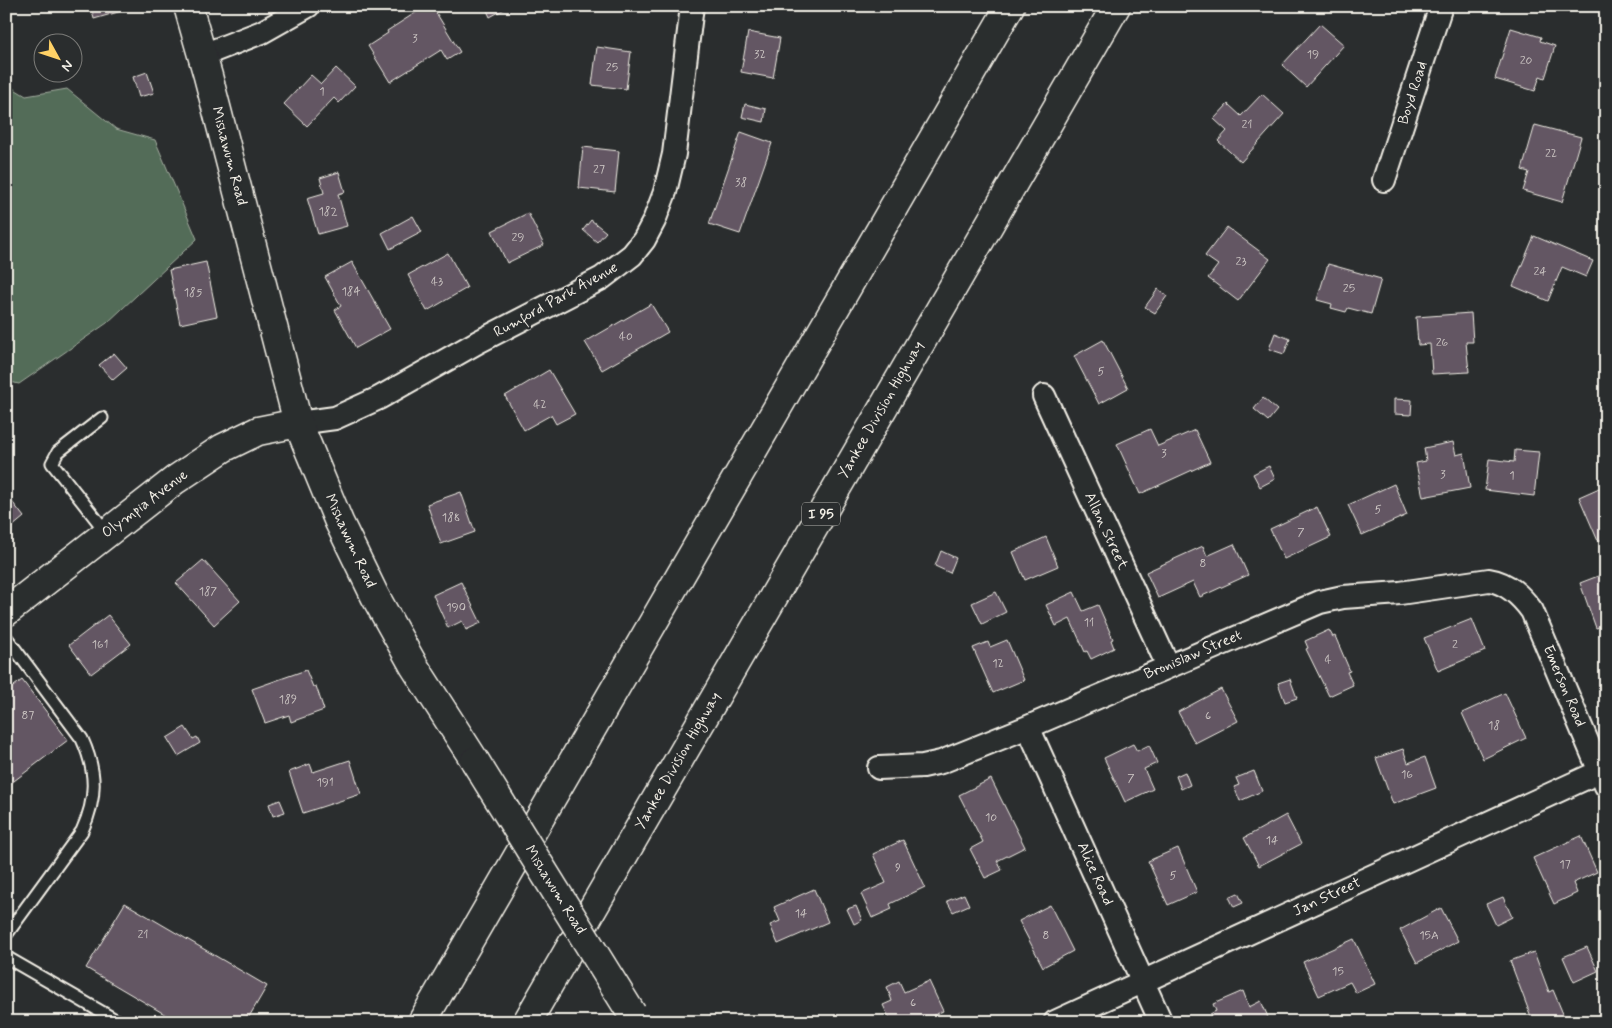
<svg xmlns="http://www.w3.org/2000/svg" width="1612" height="1028" viewBox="0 0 1612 1028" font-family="Mynerve,sans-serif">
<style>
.green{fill:#536c59;stroke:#a4aea0}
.building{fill:#635664;stroke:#f4f1e8}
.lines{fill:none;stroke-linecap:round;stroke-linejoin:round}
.lane-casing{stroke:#f4f1e8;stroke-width:15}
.street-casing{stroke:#f4f1e8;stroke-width:26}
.secondary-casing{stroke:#f4f1e8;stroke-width:31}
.highway-casing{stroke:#f4f1e8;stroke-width:31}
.lane{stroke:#2a2d2e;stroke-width:11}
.street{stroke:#2a2d2e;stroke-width:22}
.secondary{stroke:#2a2d2e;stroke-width:28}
.highway{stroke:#2a2d2e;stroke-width:28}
.secondary-bridge-casing{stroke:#f4f1e8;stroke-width:31;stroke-linecap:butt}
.secondary-bridge{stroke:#2a2d2e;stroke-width:28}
.labels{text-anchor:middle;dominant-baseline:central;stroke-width:4.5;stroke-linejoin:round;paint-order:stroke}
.number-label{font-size:12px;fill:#d0cac7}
.shield{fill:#2a2d2e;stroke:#b7b6b0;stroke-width:1}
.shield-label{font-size:14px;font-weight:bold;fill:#f4f1e8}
.street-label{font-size:15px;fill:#f4f1e8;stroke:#2a2d2e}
</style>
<rect width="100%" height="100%" fill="#2a2d2e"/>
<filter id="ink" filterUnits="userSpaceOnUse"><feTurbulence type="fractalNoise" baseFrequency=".02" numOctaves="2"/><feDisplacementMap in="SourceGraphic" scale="10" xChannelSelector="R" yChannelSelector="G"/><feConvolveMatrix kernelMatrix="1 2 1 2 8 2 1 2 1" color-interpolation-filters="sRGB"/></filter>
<g filter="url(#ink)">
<path class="green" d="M6 84 26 96 67 89 116 129 155 140 197 239 107 323 19 384 6 381Z"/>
<path class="building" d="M91 6H132V8L94 19Z
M426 6H432L460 52 447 60 441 50 390 82 368 46 388 33 387 31Z
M485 6H510L490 17Z
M1320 24 1344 45 1306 87 1282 65Z
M1511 28 1541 37 1540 41 1555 46 1545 78 1540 76 1535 91 1495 79Z
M748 32 780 38 773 78 741 72Z
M597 47 631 52 626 89 592 85Z
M336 68 355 86 339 103 334 98 307 126 284 104 311 75 321 84Z
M147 72 154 93 139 97 133 77Z
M1262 94 1284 114 1241 162 1218 141 1227 131 1214 119 1228 104 1241 116Z
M745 104 766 109 764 122 742 117Z
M1535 125 1581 137 1562 202 1523 191 1529 172 1522 170Z
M741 132 772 143 740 234 709 224Z
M583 147 619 151 615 192 579 188Z
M339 172 345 192 338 194 347 226 318 234 307 198 324 193 320 178Z
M528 213 544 245 507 263 492 231Z
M413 216 422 232 390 249 382 233Z
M591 220 606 232 597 242 583 230Z
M1227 227 1270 259 1238 301 1208 278 1218 265 1205 256Z
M1534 236 1593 261 1586 277 1562 267 1548 301 1513 286Z
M448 253 467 288 427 311 408 275Z
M206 262 217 316 180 324 169 270Z
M352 262 390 329 356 348 335 310 341 306 325 277Z
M1328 264 1381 279 1371 314 1348 308 1346 312 1331 308 1332 304 1317 300Z
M1158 289 1167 296 1155 313 1145 307Z
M651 304 668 332 602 370 585 342Z
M1471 313 1473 342H1466L1469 372 1432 374 1430 344 1418 345 1416 317Z
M1275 333 1290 339 1284 354 1269 349Z
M1103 340 1128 388 1099 404 1074 356Z
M114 353 127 368 113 380 99 365Z
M549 370 575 414 556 424 551 415 524 430 505 396Z
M1263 398 1277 410 1268 421 1254 409Z
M1394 399 1412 400 1411 415 1394 414Z
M1150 429 1158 446 1195 430 1210 462 1140 494 1117 444Z
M1453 442 1456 455 1464 453 1470 488 1423 497 1416 463 1426 461 1424 448Z
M1515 450 1539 452 1534 496 1485 490 1489 459 1514 462Z
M1269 466 1275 479 1260 487 1253 474Z
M1394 484 1407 515 1362 535 1348 505Z
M1606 485V538L1598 541 1579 497Z
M461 492 475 532 441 544 427 504Z
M6 494 24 517 6 532Z
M1317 507 1331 537 1284 559 1270 529Z
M1046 537 1058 566 1025 580 1013 552Z
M1234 544 1248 575 1200 597 1193 582 1158 598 1146 572 1203 546 1207 556Z
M941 551 956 558 950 573 935 566Z
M203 560 240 601 214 625 176 583Z
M1606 573V625L1596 628 1580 583Z
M461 582 481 623 466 630 462 621 448 628 433 595Z
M996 592 1006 612 982 624 972 603Z
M1074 592 1083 611 1098 605 1113 639 1111 640 1114 648 1091 659 1087 651 1085 652 1070 619 1056 626 1046 605Z
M108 615 131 644 91 674 69 645Z
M1472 619 1485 651 1438 671 1424 638Z
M1329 630 1333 637 1335 636 1350 671 1347 672 1353 685 1329 696 1306 649 1308 648 1305 641Z
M1007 640 1024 680 993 693 973 648 988 642 990 647Z
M306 670 313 687 316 686 324 710 291 722 289 715 265 723 252 689Z
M1290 679 1297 698 1285 702 1278 683Z
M22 680 68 740 6 787V692Z
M1221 689 1238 721 1195 743 1178 712Z
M1505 693 1526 738 1483 759 1462 713Z
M185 727 193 739 197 737 200 743 178 756 167 738Z
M1133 744 1137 751 1149 745 1157 763 1144 769 1153 789 1125 802 1104 758Z
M1403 749 1408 763 1425 757 1436 788 1393 804 1376 758Z
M350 760 361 794 303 813 289 772 310 764 313 772Z
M1254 771 1262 791 1240 801 1234 787 1239 785 1236 778Z
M1185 772 1190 785 1181 789 1176 776Z
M991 779 1025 847 997 861 1002 870 985 878 970 849 983 842 959 795Z
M280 800 285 812 273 816 269 804Z
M1286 815 1301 844 1259 866 1244 838Z
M1581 836 1597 872 1573 883 1577 893 1554 904 1533 858Z
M903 840 925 887 890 904 892 909 872 918 861 894 886 883 873 854Z
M1178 848 1197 892 1168 905 1148 861Z
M814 889 828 922 778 944 770 925 780 921 774 907Z
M1238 893 1243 903 1234 907 1229 897Z
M964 894 969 905 953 912 947 901Z
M1503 897 1512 917 1496 925 1486 904Z
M125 903 267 986 246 1022H178L86 968Z
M1050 905 1073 951 1043 967 1019 921Z
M856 906 862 920 854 924 847 909Z
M1441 908 1458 941 1417 963 1400 930Z
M1354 939 1375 984 1356 993 1350 982 1319 996 1303 962Z
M1587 947 1598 971 1574 982 1563 957Z
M1534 952 1549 992 1553 990 1566 1021 1533 1022 1510 961Z
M899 981 904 992 929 981 943 1011 919 1022H891L883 1005 892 1001 887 987Z
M1243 991 1249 1007 1261 1001 1268 1017 1256 1022H1214L1210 1014 1216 1011 1213 1004Z
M1606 999V1018L1599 1002Z"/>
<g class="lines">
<g class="lane-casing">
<path id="lane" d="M102 418 58 452 52 463 107 533
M6 637 82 739C97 772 97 798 82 831L6 935
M6 957 119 1022"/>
</g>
<g class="street-casing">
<path id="street" d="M203 55 262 32 308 6
M1384 180 1441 6
M1044 396 1168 666
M298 423 335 418 379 398 478 342 602 278 632 255 644 240 654 221 665 192 674 154 692 6
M1028 727 1161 1022
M879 768 923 766 941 762 1028 727 1320 602 1343 597 1400 593 1489 580C1508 583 1521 596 1532 611L1606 786
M1055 1022 1599 772"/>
</g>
<g class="secondary-casing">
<path id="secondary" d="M188 6 208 76 298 423 339 522 375 596 414 666 475 761
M6 612 175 480 223 448 258 431 298 423"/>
</g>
<g class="highway-casing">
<path id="highway" d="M422 1022 1010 6
M527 1022 1116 6"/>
</g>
<use href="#lane" class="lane"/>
<use href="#street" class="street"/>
<use href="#secondary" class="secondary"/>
<use href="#highway" class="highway"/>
<g class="secondary-bridge-casing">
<path id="secondary-bridge" d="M475 761 632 1014"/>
</g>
<use href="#secondary-bridge" class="secondary-bridge"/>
</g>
</g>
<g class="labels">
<g class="number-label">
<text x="415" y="39">3</text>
<text x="760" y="55">32</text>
<text x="1313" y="55">19</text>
<text x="1526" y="61">20</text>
<text x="612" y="68">25</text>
<text x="322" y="92">1</text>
<text x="1247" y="125">21</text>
<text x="1551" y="154">22</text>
<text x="599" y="170">27</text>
<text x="741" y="183">38</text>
<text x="328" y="212">182</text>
<text x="518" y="238">29</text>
<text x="1241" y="262">23</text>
<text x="1540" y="272">24</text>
<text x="437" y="282">43</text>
<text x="1349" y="289">25</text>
<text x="351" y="292">184</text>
<text x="193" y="293">185</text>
<text x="626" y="337">40</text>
<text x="1442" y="343">26</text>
<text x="1101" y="372">5</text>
<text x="540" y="405">42</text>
<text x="1164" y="454">3</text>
<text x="1443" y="475">3</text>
<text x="1512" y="476">1</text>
<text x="1378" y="510">5</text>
<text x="451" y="518">188</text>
<text x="1301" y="533">7</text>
<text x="1203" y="564">8</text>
<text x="208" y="592">187</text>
<text x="456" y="608">190</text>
<text x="1089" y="623">11</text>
<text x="100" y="645">161</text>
<text x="1455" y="645">2</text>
<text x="1328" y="660">4</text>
<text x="998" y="664">12</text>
<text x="288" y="700">189</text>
<text x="28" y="716">87</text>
<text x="1208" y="716">6</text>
<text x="1494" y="726">18</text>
<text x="1407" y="775">16</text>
<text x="1131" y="779">7</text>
<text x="325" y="783">191</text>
<text x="991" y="818">10</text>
<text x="1272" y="841">14</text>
<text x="1565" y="865">17</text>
<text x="898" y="868">9</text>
<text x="1173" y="876">5</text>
<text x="801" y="914">14</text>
<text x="143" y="935">21</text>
<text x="1046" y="936">8</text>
<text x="1429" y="936">15A</text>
<text x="1338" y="972">15</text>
<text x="913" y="1003">6</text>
</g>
<rect class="shield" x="802" y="502.5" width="38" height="23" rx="4"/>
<g class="shield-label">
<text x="821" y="514">I 95</text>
</g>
<g class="street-label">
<text transform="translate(1413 93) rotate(-72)">Boyd Road</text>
<text transform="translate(229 156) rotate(75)">Mishawum Road</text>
<text transform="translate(556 300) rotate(-29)">Rumford Park Avenue</text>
<text transform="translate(881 410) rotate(-60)">Yankee Division Highway</text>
<text transform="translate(145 504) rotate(-37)">Olympia Avenue</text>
<text transform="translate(1106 531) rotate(65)">Allan Street</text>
<text transform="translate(350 541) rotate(65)">Mishawum Road</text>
<text transform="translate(1193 655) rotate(-23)">Bronislaw Street</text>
<text transform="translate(1564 686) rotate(67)">Emerson Road</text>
<text transform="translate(678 761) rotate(-60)">Yankee Division Highway</text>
<text transform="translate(1095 874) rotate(66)">Alice Road</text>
<text transform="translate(555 890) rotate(58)">Mishawum Road</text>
<text transform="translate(1327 897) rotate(-25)">Jan Street</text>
</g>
</g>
<rect width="1612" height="1028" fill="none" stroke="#2a2d2e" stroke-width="25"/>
<rect x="12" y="12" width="1587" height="1003" fill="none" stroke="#f4f1e8" stroke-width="2" filter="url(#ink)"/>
<g transform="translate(58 58) rotate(130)"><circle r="24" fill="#2a2d2e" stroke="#7b7b78"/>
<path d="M0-4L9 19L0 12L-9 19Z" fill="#ffd166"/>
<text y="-8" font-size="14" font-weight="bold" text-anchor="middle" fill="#f4f1e8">N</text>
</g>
</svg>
